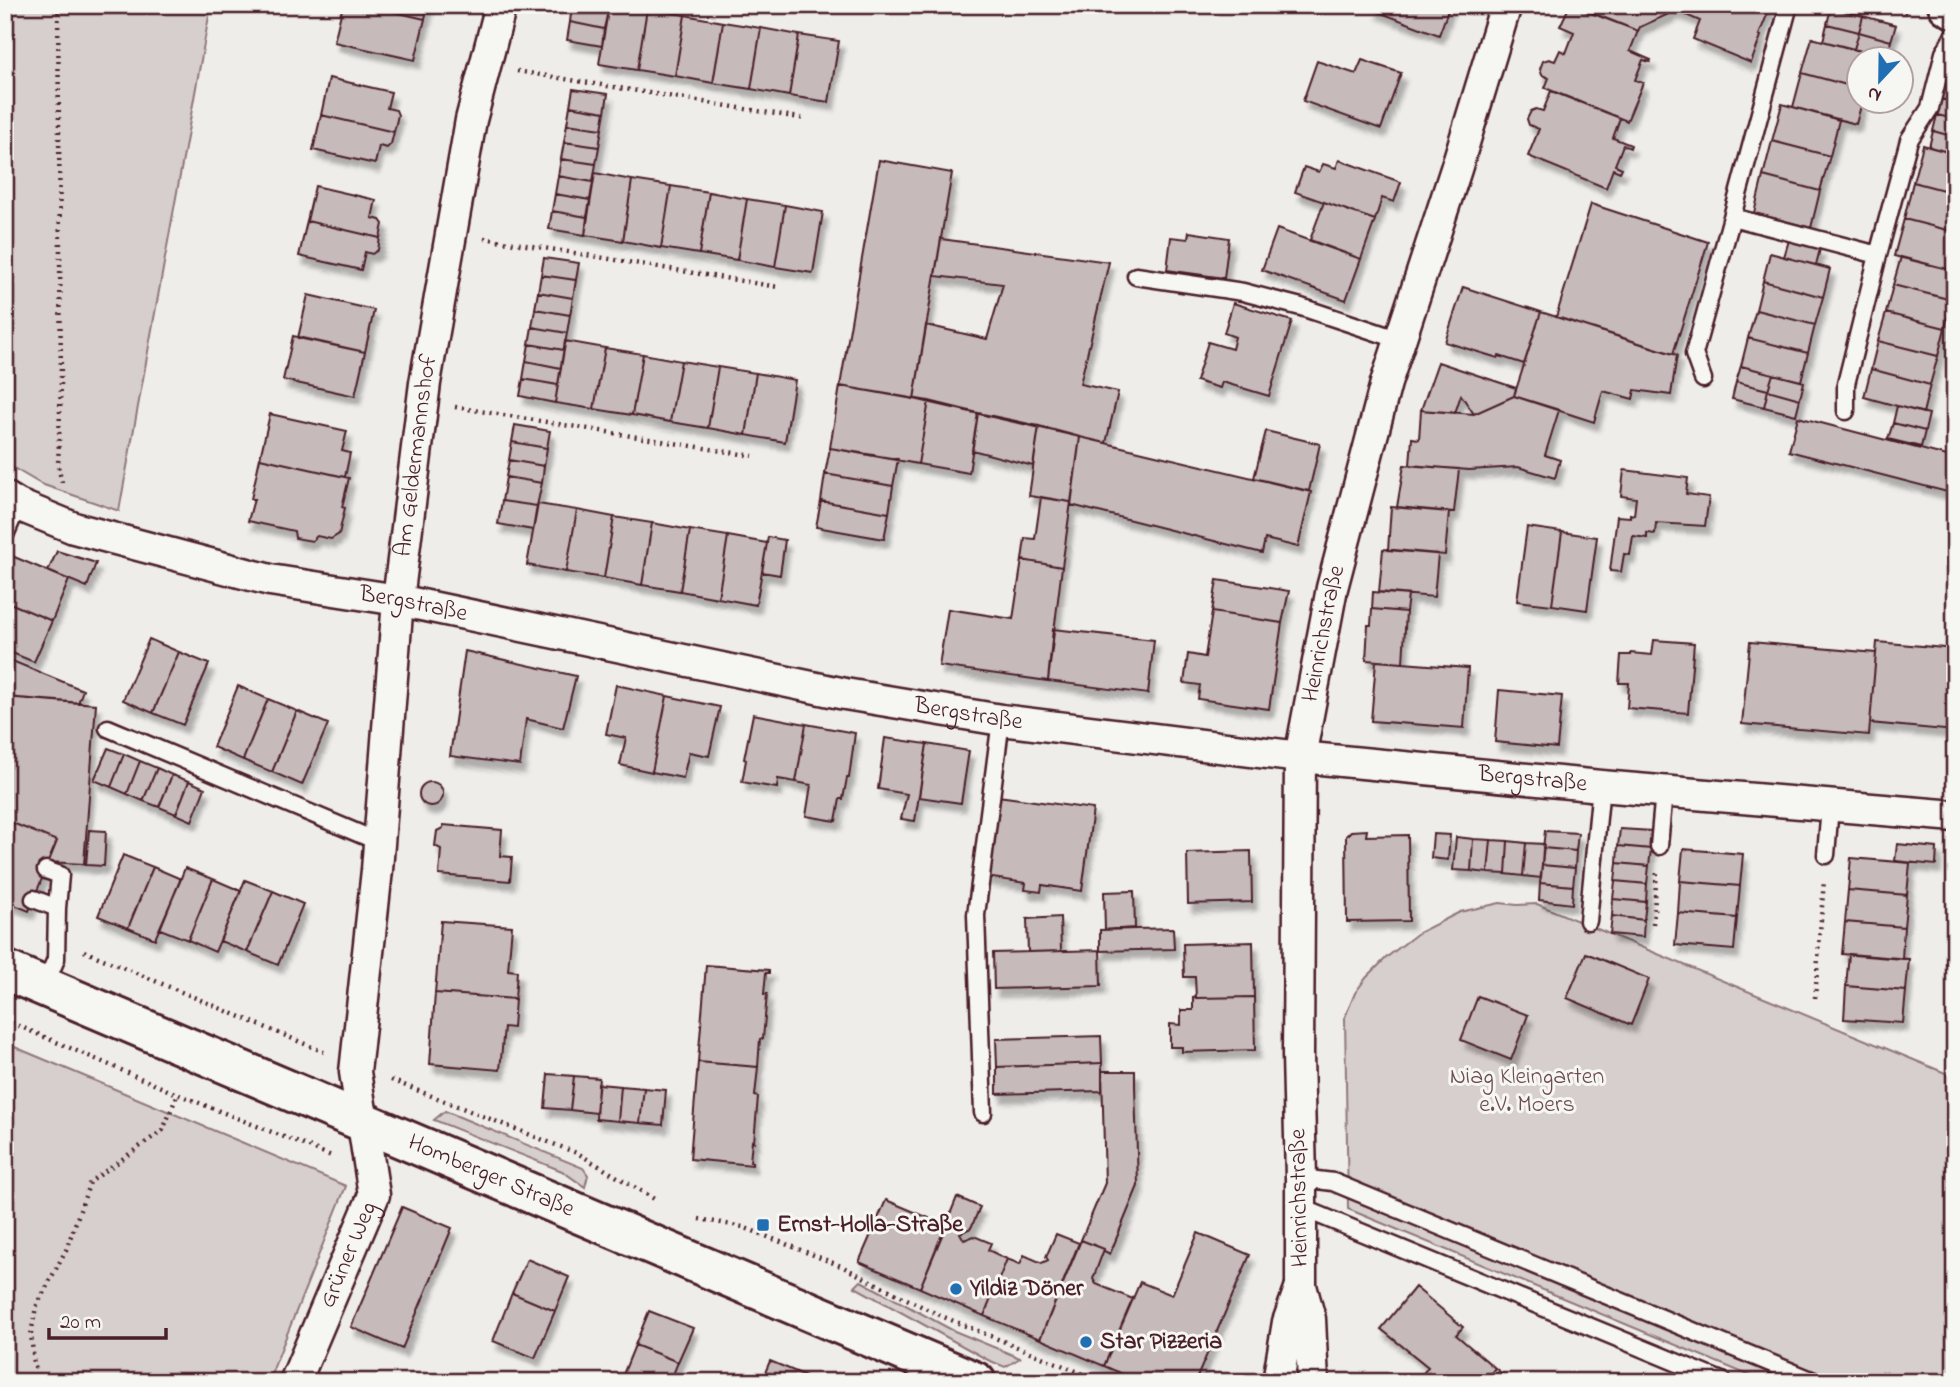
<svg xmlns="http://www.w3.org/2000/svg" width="1960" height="1387" viewBox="0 0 1960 1387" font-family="'Indie Flower',sans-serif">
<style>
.green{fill:#d7cfce;stroke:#90777c;stroke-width:2}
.building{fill:#c6babb;stroke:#4a1f2b;stroke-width:2;filter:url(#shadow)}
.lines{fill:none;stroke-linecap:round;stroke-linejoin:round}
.service-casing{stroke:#4a1f2b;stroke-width:21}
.minor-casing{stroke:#4a1f2b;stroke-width:35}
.tertiary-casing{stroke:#4a1f2b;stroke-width:44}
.secondary-casing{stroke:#4a1f2b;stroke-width:44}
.path{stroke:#4a1f2b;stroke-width:4.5;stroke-dasharray:2 5;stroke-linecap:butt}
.service{stroke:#f6f6f2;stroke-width:16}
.minor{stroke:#f6f6f2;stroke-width:30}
.tertiary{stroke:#f6f6f2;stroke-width:38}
.secondary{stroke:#f6f6f2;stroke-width:38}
.poi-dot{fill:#1f6fb2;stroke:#f6f6f2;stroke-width:2.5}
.labels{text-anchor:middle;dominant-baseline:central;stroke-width:6;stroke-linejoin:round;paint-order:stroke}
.street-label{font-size:24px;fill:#4a1f2b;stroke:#f6f6f2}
.park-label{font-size:24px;fill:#6d4b54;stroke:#f6f6f2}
.poi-label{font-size:24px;font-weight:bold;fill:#4a1f2b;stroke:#f6f6f2;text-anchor:start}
</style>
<defs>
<filter id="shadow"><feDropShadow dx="4.5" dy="8" stdDeviation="2" flood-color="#0004"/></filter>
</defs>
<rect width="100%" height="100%" fill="#efedea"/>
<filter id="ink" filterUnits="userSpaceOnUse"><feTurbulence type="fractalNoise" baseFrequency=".0143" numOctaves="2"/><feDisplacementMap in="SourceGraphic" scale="14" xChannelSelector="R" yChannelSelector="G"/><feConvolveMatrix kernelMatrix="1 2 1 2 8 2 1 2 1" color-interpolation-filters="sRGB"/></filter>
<g filter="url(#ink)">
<path class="green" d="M5 5H211L119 511 41 484 5 463Z
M1500 903 1517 905 1537 904 1955 1077V1382H1765L1348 1209 1345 1017 1355 993 1366 978 1387 957 1418 933 1460 912Z
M5 1043 346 1186 268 1382H5Z
M445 1111 583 1168 588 1175 585 1187 562 1171 434 1120Z
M861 1281 952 1330 1020 1358 1005 1367 988 1360 855 1287Z"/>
<path class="building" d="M343 5H364L425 19 415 60 334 42Z
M364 5H428L425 19Z
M572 5 608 11 604 29 570 22Z
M573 5H609L608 11Z
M609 5H623L647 9 637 70 599 64Z
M1375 5H1450L1439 35 1373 10Z
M1570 5 1638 31 1630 51 1651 60 1650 62 1643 60 1635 80 1643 83 1627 121 1545 88 1549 78 1542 75 1540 69 1543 61 1549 59 1555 61 1560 50 1566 53 1574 32 1560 26Z
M1572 5H1682L1679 12 1675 11 1640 27 1638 31Z
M1682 5H1771L1759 35 1761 36 1751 63 1693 39 1700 21 1679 12Z
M1831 8 1863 16 1859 32 1827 24Z
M647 9 685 15 675 76 637 70Z
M685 15 723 22 713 83 675 76Z
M1863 16 1896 25 1891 41 1859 32Z
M570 22 604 29 602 46 567 40Z
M723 22 761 28 751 89 713 83Z
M1827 24 1859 32 1854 49 1823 41Z
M761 28 799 35 789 96 751 89Z
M1859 32 1891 41 1887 58 1854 49Z
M799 35 839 41 829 102 789 96Z
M1812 38 1874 55 1873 60H1858V88L1802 73Z
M1362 60 1401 73 1381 129 1303 101 1317 61 1356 74Z
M1949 67 1955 68V85L1945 83Z
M1802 73 1858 88V102H1862L1856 124 1793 107Z
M329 78 391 92 387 108 396 110 398 115 394 132 321 115Z
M1945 83 1955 85V102L1941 99Z
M573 89 608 94 605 112 570 106Z
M1551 91 1620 118 1613 138 1631 145 1630 148 1623 145 1615 165 1622 168 1620 172 1613 169 1606 188 1528 156 1539 129 1529 125 1527 119 1531 111 1536 109 1543 111Z
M1941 99 1955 102V119L1937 115Z
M1782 104 1839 120 1830 156 1772 141Z
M570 106 605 112 602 129 567 124Z
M321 115 394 132 391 144 387 148 379 146 375 164 313 150Z
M1937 115 1955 119V137L1933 131Z
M567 124 602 129 599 147 564 142Z
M1933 131 1955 137V154L1929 147Z
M1772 141 1830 156 1820 191 1763 176Z
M564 142 599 147 596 164 561 159Z
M1923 145 1955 154V193L1913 182Z
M561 159 596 164 593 182 558 176Z
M879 160 952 173 914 399 840 386Z
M1339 160 1401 182 1394 202 1382 198 1375 220 1295 192 1304 167 1319 172 1323 164 1336 168Z
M595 173 632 180 623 241 585 235Z
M558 176 593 182 590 200 555 194Z
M1763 176 1820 191 1811 228 1754 213Z
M632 180 671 186 661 248 623 241Z
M1913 182 1955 193V232L1904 219Z
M315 186 376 200 372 218 380 220 383 224 380 238 307 221Z
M671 186 709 192 699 254 661 248Z
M709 192 747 199 737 260 699 254Z
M555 194 590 200 587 217 552 211Z
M747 199 785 205 775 267 737 260Z
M1324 202 1375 220 1361 259 1310 240Z
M1591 204 1708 242 1673 354 1556 317Z
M785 205 823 212 813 273 775 267Z
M552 211 587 217 585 235 549 229Z
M1904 219 1955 232V258L1952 270 1894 256Z
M307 221 380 238 378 250 372 254 365 252 361 270 299 256Z
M1277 229 1361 259 1346 300 1262 270Z
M1189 232 1229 238 1224 278 1167 270 1171 237 1188 239Z
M941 239 1109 262 1080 384 1118 392 1106 443 914 399 926 325 987 339 1003 284 935 276Z
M1789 240 1820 249 1816 265 1784 257Z
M1770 253 1830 269 1823 297 1763 281Z
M1901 257 1955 271V291L1952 300 1893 285Z
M544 258 579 263 576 280 541 275Z
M541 275 576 280 573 298 538 292Z
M1763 281 1823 297 1815 325 1756 310Z
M1893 285 1952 300 1945 328 1886 313Z
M1463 287 1541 312 1524 364 1499 356 1498 358 1445 342Z
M538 292 573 298 570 315 535 309Z
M308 295 374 310 365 352 298 338Z
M1233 303 1292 321 1269 396 1222 382 1220 388 1196 381 1208 342 1232 349 1235 337 1224 333Z
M535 309 570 315 567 333 532 327Z
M1756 310 1815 325 1808 353 1748 338Z
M1541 312 1677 355 1671 395 1635 390 1633 399 1603 391 1594 422 1514 396Z
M1886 313 1945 328 1938 356 1878 341Z
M532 327 567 333 564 350 529 344Z
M293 336 365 352 355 396 283 380Z
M1748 338 1808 353 1801 381 1741 366Z
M565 341 605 348 594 409 555 403Z
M1878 341 1938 356 1930 385 1871 369Z
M529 344 564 350 561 368 526 361Z
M605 348 643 354 632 415 594 409Z
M643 354 681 361 670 422 632 415Z
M526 361 561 368 558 385 523 379Z
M681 361 718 367 708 428 670 422Z
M1438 362 1516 388 1514 396 1474 414 1461 395 1455 413 1421 410Z
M1741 366 1773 374 1768 390 1736 382Z
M718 367 756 373 746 435 708 428Z
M1871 369 1930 385 1923 413 1864 397Z
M756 373 795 380 785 442 746 435Z
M1773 374 1804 382 1800 399 1768 390Z
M523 379 558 385 555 403 520 396Z
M1736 382 1768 390 1764 407 1732 399Z
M840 386 929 401 918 464 830 448Z
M1768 390 1800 399 1796 415 1764 407Z
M1514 396 1559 410 1545 455 1560 460 1555 478 1518 467 1469 470 1410 465 1412 438 1419 439 1421 410 1474 414Z
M929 401 978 413 969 473 918 464Z
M1897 406 1929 414 1925 431 1893 423Z
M978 413 1039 426 1033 466 972 450Z
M270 414 347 431 342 451 350 453 345 477 260 458Z
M1798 417 1955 458V494L1789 451Z
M1893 423 1925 431 1921 447 1888 439Z
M515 425 550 431 547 448 512 442Z
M1039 426 1080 437 1071 502 1029 496Z
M1266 431 1320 444 1309 491 1254 478Z
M1080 437 1311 492 1298 547 1265 539 1262 553 1071 505Z
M512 442 547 448 544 466 509 460Z
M830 448 898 459 893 486 825 474Z
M260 458 349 478 342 507 345 508 339 534 331 539 317 536 312 541 295 538 294 531 248 521 254 499H251Z
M509 460 544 466 542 483 506 477Z
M1404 465 1459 469 1454 512 1397 507Z
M1624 470 1688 478 1686 494 1709 497 1705 526 1656 523 1655 534 1647 533V538L1633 536 1630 555 1624 554 1621 572 1610 571 1617 516 1630 517V514L1634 515 1636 498 1621 496Z
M825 474 893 486 889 513 821 501Z
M506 477 542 483 537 506 502 501Z
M1041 497 1071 502 1062 567 1022 560 1025 538 1035 539Z
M502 501 537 506 533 530 498 524Z
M821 501 889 513 884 539 816 527Z
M538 504 577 510 566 572 527 565Z
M1391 507 1449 512 1445 555 1388 550Z
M577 510 614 517 604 578 566 572Z
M614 517 652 523 642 585 604 578Z
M652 523 690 530 680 591 642 585Z
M1527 527 1562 532 1552 605 1517 601Z
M690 530 728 536 718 598 680 591Z
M1562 532 1597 537 1587 610 1552 605Z
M728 536 767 543 756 605 718 598Z
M768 537 785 540 780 575 762 572Z
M1383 549 1438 554 1434 597 1379 592Z
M57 551 96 563 87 587 48 571Z
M12 556 69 580 52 621 5 601V573Z
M1022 560 1062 567 1048 681 939 666 948 609 1013 619Z
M1217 580 1289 591 1282 623 1212 612Z
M1373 592 1408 595 1406 612 1372 609Z
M5 601 52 621 34 662 5 650Z
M1372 609 1406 612 1403 663 1366 660 1368 625H1371Z
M1212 612 1282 623 1269 709 1198 699 1200 685 1184 683 1188 654 1205 657Z
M1053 629 1154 640 1148 694 1048 681Z
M149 639 179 652 153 713 123 700Z
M1654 640 1694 643 1688 713 1627 708 1629 683H1619L1621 655H1631V653L1652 655Z
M1750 642 1876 653 1869 735 1742 724Z
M1877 642 1955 649V731L1870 723Z
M465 651 576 676 563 728 526 719 520 765 450 756Z
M179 652 209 664 183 725 153 713Z
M5 658 83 690 78 703 5 697Z
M1376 661 1468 668 1464 728 1371 721Z
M616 685 667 696 652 772 620 765 626 738 606 734Z
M238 686 268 699 243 760 213 747Z
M1499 690 1562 696 1557 748 1495 742Z
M667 696 720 707 709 756 689 752 683 778 652 772Z
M5 697 96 704 84 864 48 862 57 841 5 820Z
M268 699 297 711 272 772 243 760Z
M297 711 328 724 302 785 272 772Z
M753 714 806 724 796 782 778 779 777 788 742 782 746 760 744 759Z
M806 724 855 733 849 778H847L843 799H840L836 821 806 816 811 785 796 782Z
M885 738 927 744 915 821 901 819 907 794 878 789Z
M927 744 969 751 961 803 919 797Z
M108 748 124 754 111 787 94 780Z
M124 754 140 761 127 794 111 787Z
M140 761 157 768 143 801 127 794Z
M157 768 172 775 159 807 143 801Z
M172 775 189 781 176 814 159 807Z
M189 781 205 788 192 821 176 814Z
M419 794a12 12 0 1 1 24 0a12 12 0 1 1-24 0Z
M998 796 1093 809 1082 891 1042 885 1041 892 1025 890 1026 883 986 877Z
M5 820 57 841 29 911 5 901Z
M443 825 502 830 500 856 512 857 510 881 439 875 441 849 435 846 437 831 443 828Z
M1620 829 1652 831 1651 849 1618 846Z
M89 830 106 831 104 866 86 865Z
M1367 830 1366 836 1408 835 1409 921 1347 922 1346 836 1351 831Z
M1545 831 1578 833 1576 851 1543 848Z
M1433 834 1450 835 1448 860 1431 858Z
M1456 837 1473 839 1471 871 1453 870Z
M1473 839 1491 840 1488 873 1471 871Z
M1491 840 1508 841 1506 874 1488 873Z
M1508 841 1526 843 1523 876 1506 874Z
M1526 843 1544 844 1541 878 1523 876Z
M1897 844 1937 848 1936 865 1895 861Z
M1618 846 1651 849 1649 866 1617 863Z
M1543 848 1576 851 1575 868 1542 865Z
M1683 849 1743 854 1740 886 1680 881Z
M1251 851 1252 902 1188 904 1187 853Z
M123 855 153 867 128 928 98 916Z
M1851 858 1910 863 1907 895 1848 890Z
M1617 863 1649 866 1647 884 1615 881Z
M1542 865 1575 868 1573 886 1540 883Z
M153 867 181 879 155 939 128 928Z
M185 868 213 879 188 940 160 929Z
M213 879 241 891 215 952 188 940Z
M245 880 273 891 247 952 220 941Z
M1615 881 1647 884 1646 902 1613 899Z
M1680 881 1740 886 1737 918 1678 913Z
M1540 883 1573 886 1572 904 1539 900Z
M1848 890 1907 895 1904 927 1845 922Z
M273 891 303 904 278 965 247 952Z
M1134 891 1135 928 1105 930 1104 892Z
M1613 899 1646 902 1644 920 1612 916Z
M1678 913 1737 918 1734 950 1675 945Z
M1612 916 1644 920 1643 937 1610 934Z
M1060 917 1061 951 1028 952 1027 919Z
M441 921 512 926 508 970 517 971 515 999 435 993Z
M1845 922 1904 927 1902 959 1842 954Z
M1173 928 1174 949 1100 951V930Z
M1253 942 1254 997 1196 998 1195 977H1184L1183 944Z
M1100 950 1101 986 994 989 993 953Z
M1586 953 1649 979 1631 1025 1567 998Z
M1849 954 1909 959 1906 991 1846 986Z
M706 965 769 970V973H766L764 994H767L763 1039H760L758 1067 698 1062Z
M1846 986 1906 991 1903 1023 1844 1019Z
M435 993 515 999 513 1028 504 1027 500 1070 430 1064Z
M1195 996 1196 998 1254 997 1255 1050 1182 1052V1047H1170V1024L1181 1025V1010H1193V997Z
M1478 996 1528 1015 1511 1060 1461 1040Z
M1101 1036 1102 1063 997 1067 996 1039Z
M698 1062 758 1067 755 1096 758 1097 754 1142 752 1141 750 1162H752V1165L690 1159Z
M1102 1063V1091L997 1094V1067Z
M1102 1071H1135V1086L1138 1186 1110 1254 1104 1251V1249L1081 1240 1105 1183Z
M548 1074 574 1076 570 1110 545 1108Z
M574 1076 599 1078 596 1113 570 1110Z
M598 1084 621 1086 618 1121 596 1119Z
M621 1086 644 1088 640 1123 618 1121Z
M644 1088 666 1090 663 1125 640 1123Z
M957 1197 980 1207 971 1228 960 1233 964 1240 974 1236 991 1243 988 1250 1007 1259 984 1316 920 1288Z
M886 1200 929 1218 926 1225 943 1233 920 1288 859 1262Z
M402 1207 452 1228 402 1349 351 1327Z
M1198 1233 1250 1255 1195 1382H1141L1104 1366 1140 1282 1172 1295Z
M1056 1234 1079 1243 1040 1339 984 1316 1007 1259 1020 1264 1024 1255 1042 1263 1048 1260 1046 1257Z
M1081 1240 1104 1249 1093 1279 1096 1284 1133 1299 1104 1366 1040 1339Z
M527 1259 569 1277 555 1311 512 1293Z
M1415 1287 1463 1327 1456 1335 1495 1368 1484 1382H1427L1421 1376 1428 1367 1381 1329Z
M512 1293 555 1311 535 1358 493 1341Z
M649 1311 693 1328 678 1362 635 1345Z
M635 1345 678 1362 670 1382H620Z
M770 1361 811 1378 810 1382H761Z
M1495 1368 1513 1382H1484Z"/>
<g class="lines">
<g class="service-casing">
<path id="service" d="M1732 217 1789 5
M1878 255 1909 140 1930 108 1944 53 1955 33
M1136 276 1243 292 1301 307 1400 340
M1703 379 1694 354 1732 217 1878 255 1846 384V411
M5 535 18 505
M108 728 379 842
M1659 846 1664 791
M1826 855 1830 806
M34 899 57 908
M1588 921 1601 786
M44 987 56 959 57 908 60 875 46 870
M983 1113 976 915 1001 720
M1301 1178 1333 1182 1816 1382
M1300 1207 1724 1382"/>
</g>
<g class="minor-casing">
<g id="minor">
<path id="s1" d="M5 497 18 505 74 528 270 580 398 600 845 694 1001 720 1300 757 1601 786 1955 816"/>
<path id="s2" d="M295 1382 374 1195 355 1072 377 870 398 600 425 383 471 120 501 5"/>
<path d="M1278 1382 1288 1322 1301 1286"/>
<path id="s3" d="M1313 1382 1310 1319 1301 1286V1178L1298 1055 1300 757 1332 588 1386 383 1456 169 1506 5"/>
</g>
</g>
<g class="tertiary-casing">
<path id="tertiary" d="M1948 5 1955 9"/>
</g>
<g class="secondary-casing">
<g id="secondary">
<path id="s4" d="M5 970 976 1382"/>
</g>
</g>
<path class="path" d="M58 5 61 384 58 466 63 487
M1892 5 1909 15
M517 71 806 119
M484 238 778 287
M455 407 753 456
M5 919 17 924
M1653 924 1657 871
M84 951 324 1052
M1815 998 1824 880
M5 1020 177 1094 334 1157
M391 1080 579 1154 656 1200
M699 1219 743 1227 841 1266 939 1315 1103 1382
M39 1382 34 1363 31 1334 36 1307 66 1250 90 1182 163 1130 178 1093"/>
<use href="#service" class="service"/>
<use href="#minor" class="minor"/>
<use href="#tertiary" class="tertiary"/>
<use href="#secondary" class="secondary"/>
</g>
</g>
<g class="poi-dot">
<rect x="756" y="1218" width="14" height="14" rx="3.5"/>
<circle cx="956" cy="1289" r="7"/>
<circle cx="1086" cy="1342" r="7"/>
</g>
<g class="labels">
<g class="street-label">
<text stroke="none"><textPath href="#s2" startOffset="947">Am Geldermannshof</textPath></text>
<text stroke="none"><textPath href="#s1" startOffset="424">Bergstraße</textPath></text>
<text stroke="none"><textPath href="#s3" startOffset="752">Heinrichstraße</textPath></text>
<text stroke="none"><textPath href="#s1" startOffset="990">Bergstraße</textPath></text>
<text stroke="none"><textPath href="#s1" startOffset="1558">Bergstraße</textPath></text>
<text stroke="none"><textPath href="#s4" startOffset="528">Homberger Straße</textPath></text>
<text transform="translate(1300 1198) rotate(-91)">Heinrichstraße</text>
<text stroke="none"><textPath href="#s2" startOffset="138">Grüner Weg</textPath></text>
</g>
<g class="park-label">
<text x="1527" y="1077">Niag Kleingarten<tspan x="1527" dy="28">e.V. Moers</tspan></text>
</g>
<g class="poi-label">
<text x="777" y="1225">Ernst-Holla-Straße</text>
<text x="970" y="1289">Yildiz Döner</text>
<text x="1100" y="1342">Star Pizzeria</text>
</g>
</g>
<rect width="1960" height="1387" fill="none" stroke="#f6f6f2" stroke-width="28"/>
<rect x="14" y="14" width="1932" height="1359" fill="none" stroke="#4a1f2b" stroke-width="2.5" filter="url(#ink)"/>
<g transform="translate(1880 80) rotate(202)"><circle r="33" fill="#f6f6f2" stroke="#b1a0a2" stroke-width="2"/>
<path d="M0-5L12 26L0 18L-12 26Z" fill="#1f6fb2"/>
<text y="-10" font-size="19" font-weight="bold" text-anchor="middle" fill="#4a1f2b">N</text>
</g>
<path d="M49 1328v10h117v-10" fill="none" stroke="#4a1f2b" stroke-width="3.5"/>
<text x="60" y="1328" font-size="21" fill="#4a1f2b" stroke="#f6f6f2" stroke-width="5" paint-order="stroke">20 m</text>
</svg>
